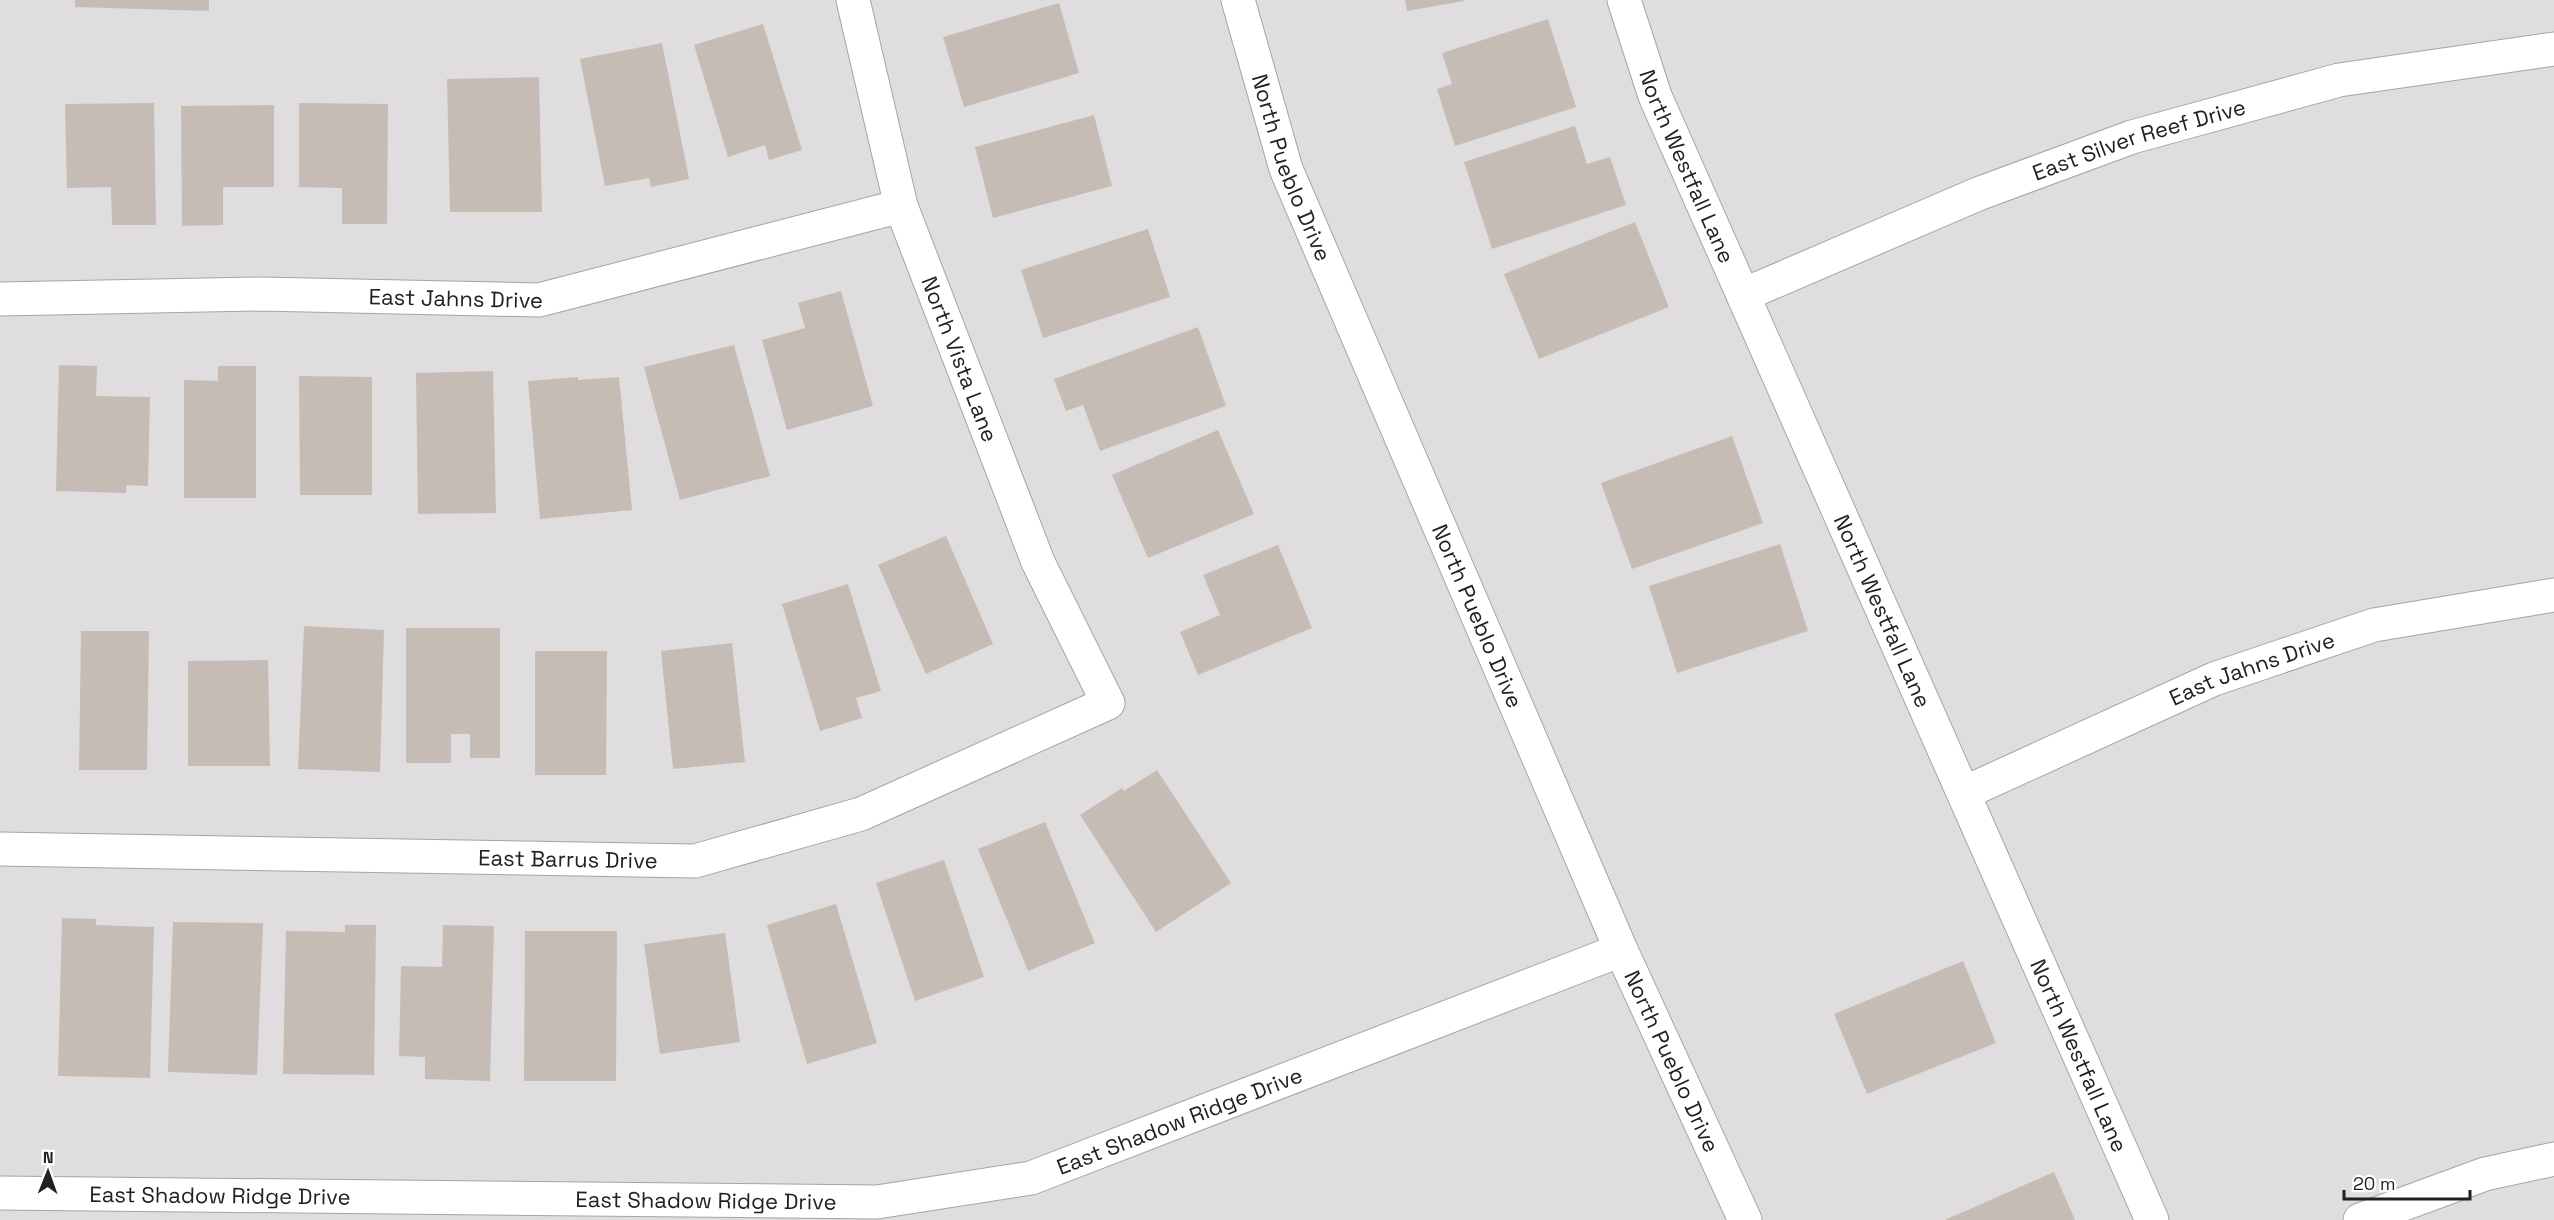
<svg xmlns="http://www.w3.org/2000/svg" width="2554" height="1220" viewBox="0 0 2554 1220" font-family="'Space Grotesk',sans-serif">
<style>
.residential{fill:#dfddde}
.building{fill:#c6bcb6}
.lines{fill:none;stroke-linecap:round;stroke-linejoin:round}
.minor-casing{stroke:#a5a5a5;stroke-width:35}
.tertiary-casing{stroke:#a5a5a5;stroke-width:35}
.minor{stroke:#fff;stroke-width:33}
.tertiary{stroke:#fff;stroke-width:33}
.labels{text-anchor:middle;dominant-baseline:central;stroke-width:4.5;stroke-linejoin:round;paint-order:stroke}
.street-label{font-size:22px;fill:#212121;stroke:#fff}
</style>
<rect width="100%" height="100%" fill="#f1ede7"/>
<path class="residential" d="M0 0H2554V1220H0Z"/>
<path class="building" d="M75 0H209V11L75 7Z
M1405 0H1463L1464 1 1407 11Z
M1059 3 1079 73 964 107 943 37Z
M1548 19 1576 107 1455 146 1437 89 1452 84 1442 53Z
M763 24 802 150 769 160 765 145 728 157 694 45Z
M662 43 689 179 651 187 649 178 605 186 580 59Z
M539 77 542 212H450L447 79Z
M154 103 156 225H112L111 187 67 188 65 104Z
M299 103 388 104 387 224H342V188L299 187Z
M274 105V187H223V225L182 226 181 106Z
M1094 115 1112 186 993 218 975 147Z
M1575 126 1587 164 1610 157 1626 205 1492 249 1464 162Z
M1635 222 1669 307 1539 359 1504 274Z
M1148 229 1170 297 1043 338 1021 270Z
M841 291 873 406 787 430 762 340 805 328 798 303Z
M1198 327 1226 406 1100 451 1083 405 1066 411 1054 379Z
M734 345 770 476 680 500 644 367Z
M59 365 97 366 96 396 150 397 148 486 126 485V493L56 491Z
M218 366H256V498H184V380L218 381Z
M493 371 496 513 418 514 416 373Z
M299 376 372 377V495H300Z
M578 377V380L619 377 632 510 540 519 528 381Z
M1218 430 1254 514 1148 558 1112 475Z
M1732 436 1763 523 1632 569 1601 483Z
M946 536 993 644 926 674 878 565Z
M1780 544 1808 631 1677 673 1649 586Z
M1278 545 1312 628 1198 675 1180 632 1220 615 1203 575Z
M848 584 881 691 856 698 862 718 820 731 782 604Z
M304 626 384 630 380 772 298 769Z
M406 628H500V758H470V734H451V763H406Z
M81 631H149L147 770H79Z
M732 643 745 762 673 769 661 651Z
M535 651H607L606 775H535Z
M268 660 270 766H188V661Z
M1157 770 1231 883 1156 932 1080 815 1122 788 1124 791Z
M1045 822 1095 943 1028 971 978 849Z
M944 860 984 977 915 1001 876 883Z
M836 904 877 1043 807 1064 767 925Z
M62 918 96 919V925L154 927 150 1078 58 1076Z
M173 922 263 923 257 1075 168 1072Z
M345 925H376L374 1075 283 1074 286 931 345 932Z
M443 925 494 926 490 1081 425 1079V1057L399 1056 401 966 442 967Z
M525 931H617L616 1081H524Z
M725 933 740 1042 660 1054 644 944Z
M1963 961 1996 1043 1867 1094 1834 1014Z
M2054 1172 2075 1220H1945Z"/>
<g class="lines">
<g class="minor-casing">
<g id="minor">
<path id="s1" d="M1624 0 1655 96 2152 1220"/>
<path id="s2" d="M1743 295 1978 194 2132 137 2339 80 2554 49"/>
<path id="s3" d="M0 299 261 294 539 300 901 206"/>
<path id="s4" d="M1964 793 2214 679 2374 625 2554 595"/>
<path id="s5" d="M0 849 695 861 861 814 1108 703 1038 562 901 206 853 0"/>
<path id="s6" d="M0 1193 877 1202 1031 1178 1621 950"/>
<path d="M2360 1220 2485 1174 2554 1159"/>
</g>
</g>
<g class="tertiary-casing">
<g id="tertiary">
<path id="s7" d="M1238 0 1286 169 1621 950 1745 1220"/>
</g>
</g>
<use href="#minor" class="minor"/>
<use href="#tertiary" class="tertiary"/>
</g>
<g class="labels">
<g class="street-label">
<text stroke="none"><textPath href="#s2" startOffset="426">East Silver Reef Drive</textPath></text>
<text stroke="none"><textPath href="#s7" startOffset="176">North Pueblo Drive</textPath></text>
<text stroke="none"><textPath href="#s1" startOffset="178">North Westfall Lane</textPath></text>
<text stroke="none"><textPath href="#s3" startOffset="456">East Jahns Drive</textPath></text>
<text transform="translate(960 359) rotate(69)">North Vista Lane</text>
<text stroke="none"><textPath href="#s1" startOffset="664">North Westfall Lane</textPath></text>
<text stroke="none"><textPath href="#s7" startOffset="662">North Pueblo Drive</textPath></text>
<text stroke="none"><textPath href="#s4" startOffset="314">East Jahns Drive</textPath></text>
<text stroke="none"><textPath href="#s5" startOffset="568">East Barrus Drive</textPath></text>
<text stroke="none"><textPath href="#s1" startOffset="1150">North Westfall Lane</textPath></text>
<text stroke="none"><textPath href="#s7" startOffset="1148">North Pueblo Drive</textPath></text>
<text stroke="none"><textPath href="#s6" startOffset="1192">East Shadow Ridge Drive</textPath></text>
<text stroke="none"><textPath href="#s6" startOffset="220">East Shadow Ridge Drive</textPath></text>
<text stroke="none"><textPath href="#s6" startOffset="706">East Shadow Ridge Drive</textPath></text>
</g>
</g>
<g transform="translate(48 1172) rotate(1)" stroke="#ffffff" stroke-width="4.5" paint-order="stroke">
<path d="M0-4.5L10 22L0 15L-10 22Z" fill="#212121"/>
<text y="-9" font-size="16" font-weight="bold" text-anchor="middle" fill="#212121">N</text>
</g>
<path d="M2344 1190v9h126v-9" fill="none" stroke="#212121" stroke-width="3"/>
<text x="2353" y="1190" font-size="18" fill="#212121" stroke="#ffffff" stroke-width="4.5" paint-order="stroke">20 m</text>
</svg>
